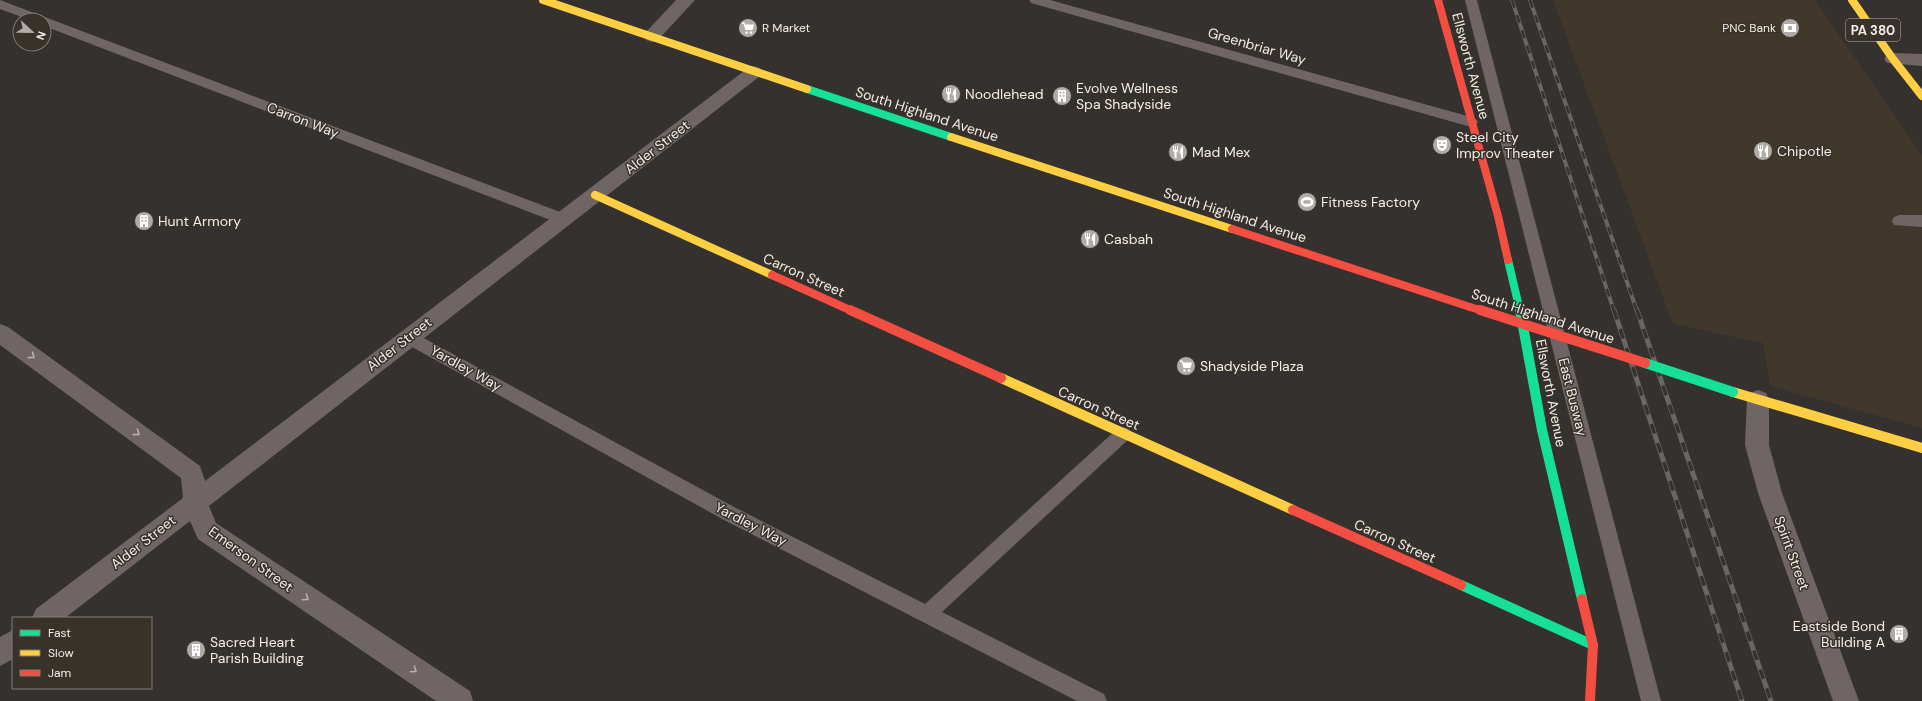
<svg xmlns="http://www.w3.org/2000/svg" width="1922" height="701" viewBox="0 0 1922 701" font-family="'DM Sans',sans-serif">
<style>
.built{fill:#40382b}
.lines{fill:none;stroke-linecap:round;stroke-linejoin:round}
.lane{fill:#6f6564;fill-rule:evenodd}
.street{fill:#6f6564;fill-rule:evenodd}
.fast-far1{stroke:#16e098;stroke-width:8}
.fast{stroke:#16e098;stroke-width:10}
.slow-far1{stroke:#ffcf43;stroke-width:8}
.slow{stroke:#ffcf43;stroke-width:10}
.jam-far1{stroke:#f24e42;stroke-width:8}
.jam{stroke:#f24e42;stroke-width:10}
.rail-far1-casing{stroke:#6b6664;stroke-width:4}
.rail-casing{stroke:#6b6664;stroke-width:5}
.rail-far1{stroke:#38322a;stroke-width:2.5;stroke-dasharray:8;stroke-linecap:butt}
.rail{stroke:#38322a;stroke-width:3.5;stroke-dasharray:10;stroke-linecap:butt}
.fast-bridge{stroke:#16e098;stroke-width:10}
.jam-bridge-far1{stroke:#f24e42;stroke-width:8}
.jam-bridge{stroke:#f24e42;stroke-width:10}
.oneway{stroke:#b6b0ad}
.labels{text-anchor:middle;dominant-baseline:central;stroke-width:3;stroke-linejoin:round;paint-order:stroke}
.far-poi-label{font-size:12px;fill:#f1ede8;stroke:#38322a;text-anchor:start}
.shield{fill:#38322a;stroke:#bab5af;stroke-width:1}
.shield-label{font-size:13px;font-weight:bold;fill:#f1ede8}
.street-label{font-size:14px;fill:#f1ede8;stroke:#38322a}
.poi-label{font-size:14px;fill:#f1ede8;stroke:#38322a;text-anchor:start}
</style>
<rect width="100%" height="100%" fill="#34312e"/>
<path class="built" d="M1553 0H1815L1922 155V428L1770 386 1763 343 1673 324Z"/>
<g class="lines">
<path class="lane" d="M0 0 568 215 570 219 568 223 563 225 558 223 44 26V20H30L0 9Z
M1029 0H1050L1471 117 1476 119 1478 122 1476 125 1471 127 1031 3Z
M1465 0H1477L1661 701H1641Z
M1899 215H1922V227L1894 225 1892 221 1894 217Z
M409 330 736 508 925 604 1117 429 1123 427 1129 429 1131 434 1129 439 942 612 1104 694 1107 701H1077L724 520 403 342 401 337 403 332Z"/>
<path class="street" d="M676 0H695L658 40 652 42 646 40 643 36 646 32Z
M1893 53 1922 54V66L1887 63 1884 59 1887 55Z
M754 66 760 68 763 72 760 76 209 506 216 523 470 691 473 701H436L198 539 190 521 65 618H32L36 609 183 498 181 478 0 345V324L8 327 200 466 205 481 748 68Z
M1758 390 1766 393 1769 400V445L1782 493 1859 701H1833L1758 493 1745 445 1747 400 1750 393Z
M13 630V659L0 666V637Z"/>
<path class="fast-far1" d="M807 89 951 137
M1508 260 1520 311"/>
<path class="fast" d="M1520 310 1542 430 1582 599
M1461 585 1593 645"/>
<path class="slow-far1" d="M543 0 807 89
M1852 0 1893 59 1922 96
M951 137 1232 229
M595 195 772 275"/>
<path class="slow" d="M1001 378 1293 510
M1733 392 1922 448"/>
<path class="jam-far1" d="M1438 0 1498 216 1508 260
M1232 229 1470 307
M772 275 852 311"/>
<path class="jam" d="M850 310 1001 378
M1293 510 1461 585
M1582 599 1593 645 1590 701"/>
<g class="rail-far1-casing">
<path id="rail-far1" d="M1512 0 1614 311
M1530 0 1637 311"/>
</g>
<g class="rail-casing">
<path id="rail" d="M1614 310 1742 701
M1637 310 1771 701"/>
</g>
<use href="#rail-far1" class="rail-far1"/>
<use href="#rail" class="rail"/>
<path class="fast-bridge" d="M1645 363 1733 392"/>
<path class="jam-bridge-far1" d="M1470 307 1483 311"/>
<path class="jam-bridge" d="M1480 310 1645 363"/>
</g>
<defs><path id="oneway-chevron" d="M-2-3.5L2.5 0L-2 3.5" fill="none" stroke-width="1.6" stroke-linecap="round" stroke-linejoin="round"/></defs>
<g class="oneway">
<use href="#oneway-chevron" transform="translate(32 356) rotate(36)"/>
<use href="#oneway-chevron" transform="translate(137 433) rotate(36)"/>
<use href="#oneway-chevron" transform="translate(306 598) rotate(34)"/>
<use href="#oneway-chevron" transform="translate(414 670) rotate(34)"/>
</g>
<defs>
<g id="supermarket-disc" transform="scale(1)"><circle r="9.5" fill="#afaba7" stroke="#38322a"/><path d="M-6-5.5h2.5l.6 2H6L4.5 2H-2.5L-4.4-4H-6ZM-1.5 3.2a1.3 1.3 0 1 0 .1 0ZM3 3.2a1.3 1.3 0 1 0 .1 0Z" fill="#fff"/></g>
<g id="bank-disc" transform="scale(1)"><circle r="9.5" fill="#afaba7" stroke="#38322a"/><path d="M-6-4H6V4H-6ZM0-2.3a2.3 2.3 0 1 0 0 4.6a2.3 2.3 0 1 0 0-4.6Z" fill="#fff"/></g>
<g id="restaurant-disc" transform="scale(1)"><circle r="9.5" fill="#afaba7" stroke="#38322a"/><path d="M-5-6h1v4h1v-4h1v4h1v-4h1v5L-1.5 .5V6h-2V.5L-5-1ZM5-6V6H3V1.5H1.5Q1.5-4 5-6Z" fill="#fff"/></g>
<g id="building-disc" transform="scale(1)"><circle r="9.5" fill="#afaba7" stroke="#38322a"/><path d="M-4-6H4V6H1V3H-1V6H-4ZM-2.5-4.3h1.7v1.8h-1.7ZM.8-4.3h1.7v1.8H.8ZM-2.5-1h1.7V.8h-1.7ZM.8-1h1.7V.8H.8Z" fill="#fff"/></g>
<g id="theatre-disc" transform="scale(1)"><circle r="9.5" fill="#afaba7" stroke="#38322a"/><path d="M-5-5.5Q0-4 5-5.5V0Q5 5 0 6Q-5 5-5 0ZM-3.3-2.5H-1v1.5H-3.3ZM1-2.5H3.3v1.5H1ZM-2.8 1Q0 5.5 2.8 1Z" fill="#fff"/></g>
<g id="stadium-disc" transform="scale(1)"><circle r="9.5" fill="#afaba7" stroke="#38322a"/><path d="M0-5a6.5 5 0 1 0 0 10a6.5 5 0 1 0 0-10ZM-3.5-1.8h7v3.6h-7Z" fill="#fff"/></g>
</defs>
<g fill-rule="evenodd">
<use href="#supermarket-disc" x="748" y="28"/>
<use href="#bank-disc" x="1790" y="28"/>
<use href="#restaurant-disc" x="951" y="94"/>
<use href="#building-disc" x="1062" y="96"/>
<use href="#theatre-disc" x="1442" y="145"/>
<use href="#restaurant-disc" x="1763" y="151"/>
<use href="#restaurant-disc" x="1178" y="152"/>
<use href="#stadium-disc" x="1307" y="202"/>
<use href="#building-disc" x="144" y="221"/>
<use href="#restaurant-disc" x="1090" y="239"/>
<use href="#supermarket-disc" x="1186" y="366"/>
<use href="#building-disc" x="1899" y="634"/>
<use href="#building-disc" x="196" y="650"/>
</g>
<g class="labels">
<g class="far-poi-label">
<text x="762" y="28">R Market</text>
<text x="1776" y="28" text-anchor="end">PNC Bank</text>
</g>
<rect class="shield" x="1846" y="19" width="54" height="22" rx="3"/>
<g class="shield-label">
<text x="1873" y="30">PA 380</text>
</g>
<g class="street-label">
<text transform="translate(1257 46) rotate(16)">Greenbriar Way</text>
<text transform="translate(1471 66) rotate(75)">Ellsworth Avenue</text>
<text transform="translate(927 114) rotate(18)">South Highland Avenue</text>
<text transform="translate(303 120) rotate(21)">Carron Way</text>
<text transform="translate(657 147) rotate(-38)">Alder Street</text>
<text transform="translate(1235 215) rotate(18)">South Highland Avenue</text>
<text transform="translate(804 275) rotate(24)">Carron Street</text>
<text transform="translate(1543 316) rotate(18)">South Highland Avenue</text>
<text transform="translate(399 344) rotate(-38)">Alder Street</text>
<text transform="translate(466 368) rotate(29)">Yardley Way</text>
<text transform="translate(1551 393) rotate(79)">Ellsworth Avenue</text>
<text transform="translate(1573 397) rotate(76)">East Busway</text>
<text transform="translate(1099 408) rotate(24)">Carron Street</text>
<text transform="translate(751 524) rotate(27)">Yardley Way</text>
<text transform="translate(1395 541) rotate(24)">Carron Street</text>
<text transform="translate(143 542) rotate(-38)">Alder Street</text>
<text transform="translate(1792 553) rotate(70)">Spirit Street</text>
<text transform="translate(251 559) rotate(36)">Emerson Street</text>
</g>
<g class="poi-label">
<text x="1076" y="88">Evolve Wellness<tspan x="1076" dy="16">Spa Shadyside</tspan></text>
<text x="965" y="94">Noodlehead</text>
<text x="1456" y="137">Steel City<tspan x="1456" dy="16">Improv Theater</tspan></text>
<text x="1777" y="151">Chipotle</text>
<text x="1192" y="152">Mad Mex</text>
<text x="1321" y="202">Fitness Factory</text>
<text x="158" y="221">Hunt Armory</text>
<text x="1104" y="239">Casbah</text>
<text x="1200" y="366">Shadyside Plaza</text>
<text x="1885" y="626" text-anchor="end">Eastside Bond<tspan x="1885" dy="16">Building A</tspan></text>
<text x="210" y="642">Sacred Heart<tspan x="210" dy="16">Parish Building</tspan></text>
</g>
</g>
<rect x="12" y="617" width="140" height="72" fill="#38322a" stroke="#827d76"/>
<rect x="20" y="630" width="20" height="6" fill="#16e098" stroke="#827d76"/>
<text x="48" y="637" font-size="12" fill="#f1ede8">Fast</text>
<rect x="20" y="650" width="20" height="6" fill="#ffcf43" stroke="#827d76"/>
<text x="48" y="657" font-size="12" fill="#f1ede8">Slow</text>
<rect x="20" y="670" width="20" height="6" fill="#f24e42" stroke="#827d76"/>
<text x="48" y="677" font-size="12" fill="#f1ede8">Jam</text>
<g transform="translate(32 32) rotate(112)"><circle r="19" fill="#38322a" stroke="#827d76"/>
<path d="M0-3L7 15L0 10L-7 15Z" fill="#afaba7"/>
<text y="-6" font-size="11" font-weight="bold" text-anchor="middle" fill="#f1ede8">N</text>
</g>
</svg>
